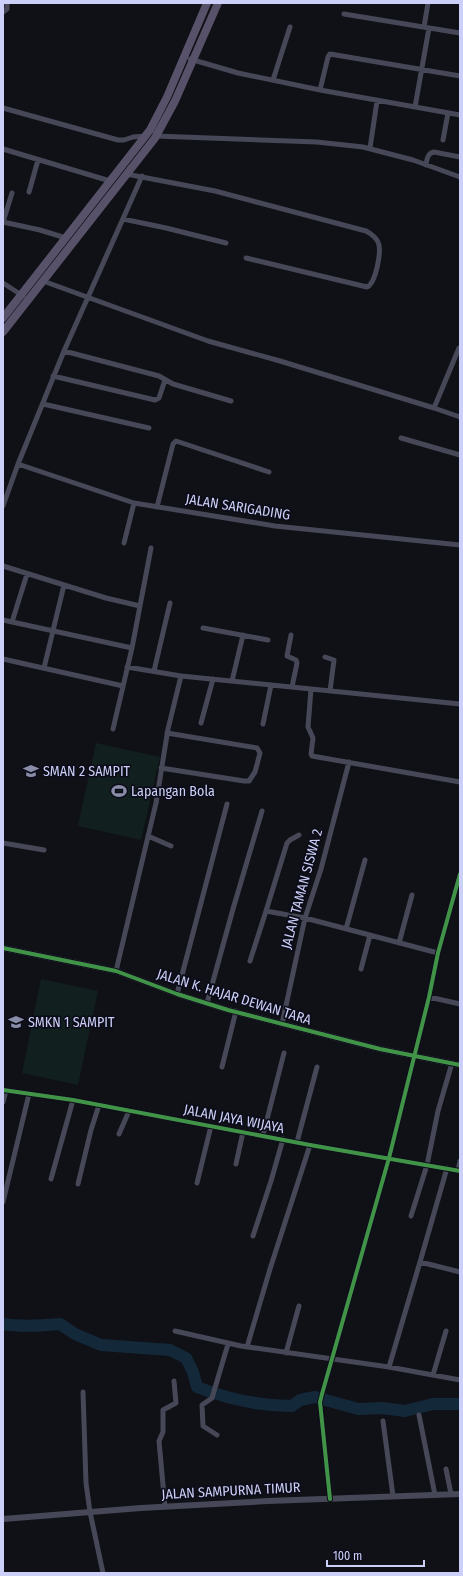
<svg xmlns="http://www.w3.org/2000/svg" width="463" height="1576" viewBox="0 0 463 1576" font-family="'Fira Sans Condensed',sans-serif">
<style>
.green{fill:#11201e}
.lines{fill:none;stroke-linecap:round;stroke-linejoin:round}
.river{stroke:#13293a;stroke-width:12}
.minor{stroke:#464857;stroke-width:5}
.tertiary{stroke:#464857;stroke-width:6}
.primary{stroke:#575269;stroke-width:8}
.cycleway-casing{stroke:#0d0d1a;stroke-width:6}
.cycleway{stroke:#419447;stroke-width:4}
.labels{text-anchor:middle;dominant-baseline:central;stroke-width:3.5;stroke-linejoin:round;paint-order:stroke}
.street-label{font-size:14px;fill:#ccd0f8;stroke:#0d0d1a}
.poi-label{font-size:14px;fill:#ccd0f8;stroke:#0d0d1a;text-anchor:start}
</style>
<rect width="100%" height="100%" fill="#101017"/>
<path class="green" d="M96 743 160 757 141 840 78 826Z
M41 979 98 991 78 1085 22 1073Z"/>
<g class="lines">
<path class="river" d="M3 1324C22 1327 40 1326 60 1324L75 1334 101 1345 170 1350 186 1358 193 1372 197 1387C228 1399 259 1406 292 1406L300 1400 315 1397 358 1409 382 1408 405 1411 433 1404H460"/>
<path class="minor" d="M3 12 7 9V3
M344 14 460 33
M424 27 428 3
M190 59 238 73 320 90 460 115
M273 80 290 27
M320 90 328 57 330 54 460 76
M415 107 429 28
M3 108 118 140H124L133 137 145 136
M156 136 317 142 363 147 413 160 460 177
M443 140 448 113
M370 148 377 101
M3 149 110 181
M426 165C427 158 428 153 434 152L460 157
M126 174 215 191 366 231C371 234 375 236 378 242 382 250 376 283 367 287L246 258
M29 192 38 160
M123 219 166 228 226 243
M3 222 40 230 66 238
M3 222 12 193
M43 281 208 341 280 361 434 408 460 417
M3 283 23 296
M64 351 159 376 173 384 231 401
M53 376 155 400 159 398 165 380
M43 404 149 428
M434 408 459 348
M401 438 460 455
M18 464 134 503 275 526 460 545
M3 506 18 464 64 351 142 176
M157 507 173 444 176 441 269 472
M124 543 134 503
M3 566 106 598 140 606
M3 620 132 648
M12 622 27 574
M203 628 268 640
M291 635 287 656 296 660 297 663 292 687
M325 657 334 660 330 691
M3 659 123 686
M127 667 181 676 460 704
M44 668 64 585
M154 671 170 603
M232 681 243 635
M311 689 308 727 313 738 311 754 312 756 460 782
M201 723 213 679
M263 724 271 685
M113 729 132 648 151 548
M161 768 244 781H249L255 772 260 753 257 748 167 733
M299 835 290 840 287 843 266 911 305 918 438 953
M148 836 171 846
M3 843 44 850
M346 929 365 860
M399 943 412 895
M250 961 266 911
M361 969 370 935
M116 971 156 803 168 729 181 676
M177 994 227 804
M429 997 460 1004
M207 1003 233 909 262 811
M282 1024 305 918 321 869 349 762
M222 1067 236 1011
M3 1090 73 1100 310 1145 460 1171
M3 1102 6 1091
M119 1134 129 1111
M263 1135 284 1053
M297 1142 317 1067
M236 1164 243 1132
M458 1170 460 1161
M51 1179 73 1100
M197 1183 211 1126
M78 1184 91 1130 99 1105
M3 1202 29 1094
M411 1216 427 1165 438 1111 452 1063
M253 1236 271 1181 283 1139
M420 1262 447 1168
M175 1331 241 1346 389 1367 460 1380
M247 1347 270 1269 310 1145
M286 1353 299 1306
M389 1367 420 1262 460 1272
M433 1375 446 1331
M83 1392 86 1483 90 1512 103 1573
M419 1415 435 1495
M383 1421 393 1496
M217 1435 203 1426 202 1405 212 1398 228 1344
M446 1469 451 1494
M330 1499 320 1402 322 1394 389 1158 429 997 438 953 460 874
M165 1507 159 1441 163 1432V1410L176 1403 174 1381"/>
<path class="tertiary" d="M3 948 116 971 177 994 228 1010 380 1049 460 1065
M3 1519 141 1508 268 1501 460 1494"/>
<path class="primary" d="M3 318 150 130 167 97 207 3
M3 332 155 138 175 101 218 3"/>
<g class="cycleway-casing">
<path id="cycleway" d="M3 948 116 971 177 994 228 1010 380 1049 460 1065
M3 1090 73 1100 310 1145 460 1171
M330 1499 320 1402 322 1394 389 1158 429 997 438 953 460 874"/>
</g>
<use href="#cycleway" class="cycleway"/>
</g>
<defs>
<g id="school-bare" transform="scale(1.2)"><path d="M0-5L7-2L0 1L-7-2ZM-4 1L0 2.5L4 1V4Q0 6-4 4Z" fill="#8a8da9" stroke="#0d0d1a" stroke-width="2.5" paint-order="stroke"/></g>
<g id="stadium-bare" transform="scale(1.2)"><path d="M0-5a6.5 5 0 1 0 0 10a6.5 5 0 1 0 0-10ZM-3.5-1.8h7v3.6h-7Z" fill="#8a8da9" stroke="#0d0d1a" stroke-width="2.5" paint-order="stroke"/></g>
</defs>
<g fill-rule="evenodd">
<use href="#school-bare" x="31" y="771"/>
<use href="#stadium-bare" x="119" y="791"/>
<use href="#school-bare" x="16" y="1022"/>
</g>
<g class="labels">
<g class="street-label">
<text transform="translate(238 507) rotate(9)">JALAN SARIGADING</text>
<text transform="translate(302 889) rotate(-75)">JALAN TAMAN SISWA 2</text>
<text transform="translate(234 997) rotate(17)">JALAN K. HAJAR DEWAN TARA</text>
<text transform="translate(234 1119) rotate(11)">JALAN JAYA WIJAYA</text>
<text transform="translate(231 1491) rotate(-3)">JALAN SAMPURNA TIMUR</text>
</g>
<g class="poi-label">
<text x="43" y="771">SMAN 2 SAMPIT</text>
<text x="131" y="791">Lapangan Bola</text>
<text x="28" y="1022">SMKN 1 SAMPIT</text>
</g>
</g>
<rect width="463" height="1576" fill="none" stroke="#ccd0f8" stroke-width="8"/>
<path d="M327 1560v6h97v-6" fill="none" stroke="#ccd0f8" stroke-width="2"/>
<text x="333" y="1560" font-size="12" fill="#ccd0f8" stroke="#0d0d1a" stroke-width="3" paint-order="stroke">100 m</text>
</svg>
